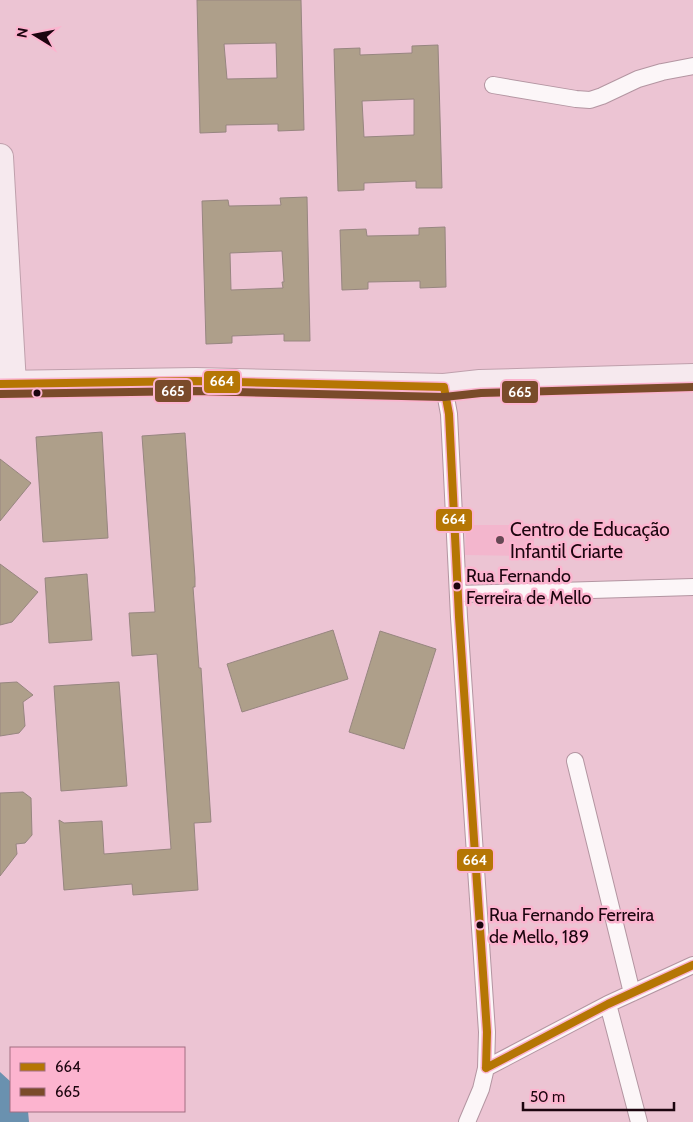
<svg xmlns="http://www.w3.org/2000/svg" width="693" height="1122" viewBox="0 0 693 1122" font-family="Cabin,sans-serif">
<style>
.built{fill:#f3b6cd}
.water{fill:#6a91af}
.building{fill:#ae9f8a;stroke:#978680;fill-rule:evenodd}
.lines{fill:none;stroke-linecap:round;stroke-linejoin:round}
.street-casing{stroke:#b395a1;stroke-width:18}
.primary-casing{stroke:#bfa0ac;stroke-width:28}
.street{stroke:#fcf6f8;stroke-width:16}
.primary{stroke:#f6e9ee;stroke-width:26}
.bus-1-casing{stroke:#fcb4cf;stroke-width:11}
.bus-2-casing{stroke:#fcb4cf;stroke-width:11}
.bus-1{stroke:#b57604;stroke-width:8}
.bus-2{stroke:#7a4b2a;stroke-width:8}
.bus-dot{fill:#1c050f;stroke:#fcb4cf;stroke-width:2}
.poi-dot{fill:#654854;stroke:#fcb4cf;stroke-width:2}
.labels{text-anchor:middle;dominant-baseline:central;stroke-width:5;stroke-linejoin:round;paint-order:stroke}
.bus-label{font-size:18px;fill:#1c050f;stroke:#fcb4cf;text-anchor:start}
.poi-label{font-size:19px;fill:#1c050f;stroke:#fcb4cf;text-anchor:start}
.line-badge{stroke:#fcb4cf;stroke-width:2}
.badge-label{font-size:14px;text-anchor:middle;font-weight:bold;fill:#fff}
</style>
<rect width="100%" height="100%" fill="#ecc4d3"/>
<path class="built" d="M466 525H534V556L465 555Z"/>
<path class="water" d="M0 1072 11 1082V1111H28L29 1122H0Z"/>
<path class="building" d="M197 0H301L304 130 278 131V124L226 125V132L200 133ZM276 43 277 78 227 79 224 44Z
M438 45 442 188H416V181L364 183V190L338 191 334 49 360 48V55L412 53V46ZM414 99V135L364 137 362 101Z
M307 197 310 341H284V334L232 336V343L206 344 202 201 228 200 229 206 281 205 280 198ZM282 251 284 282H282L283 288 231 290 230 253Z
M445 227 446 287 420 288V281L368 282V289L342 290 340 230 366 229 367 236 419 235V228Z
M102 432 108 538 43 542 36 437Z
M185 433 195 578V587H193L199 668H201L211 822 194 823 198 890 133 895 132 884 64 890 59 820 64 823 102 821 104 854 171 849 157 654 132 656 129 613 155 612 142 436Z
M0 459 31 483 0 521Z
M0 564 38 592 12 622 0 625Z
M87 574 92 640 49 643 45 578Z
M333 630 348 679 242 712 227 664Z
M380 631 436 649 404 749 349 732Z
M17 682 33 695 23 702 25 726 19 733 0 736V683Z
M119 682 127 786 61 791 54 686Z
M23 792 31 798 32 835 25 843 16 844 17 854 0 876V793Z"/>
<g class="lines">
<g class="street-casing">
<path id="street" d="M493 85 576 99 590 100 602 96 638 79 662 72 693 66
M444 387 449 414 459 617 487 1032 486 1068 481 1089 467 1122
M458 594 693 587
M575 761 632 993
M608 1004 639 1122
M486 1068 608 1004 693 965"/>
</g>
<g class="primary-casing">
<path id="primary" d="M0 157 13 384
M0 384 196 381 444 387 480 383 693 377"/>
</g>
<use href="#street" class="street"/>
<use href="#primary" class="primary"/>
<g class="bus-1-casing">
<path id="bus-1" d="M0 384 196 381 444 387
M444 387 449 414 459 617 487 1032 486 1068
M486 1068 608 1004 693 965"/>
</g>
<g class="bus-2-casing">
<path id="bus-2" d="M0 394 196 391 444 397 481 393 693 387"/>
</g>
<use href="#bus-1" class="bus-1"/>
<use href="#bus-2" class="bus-2"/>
</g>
<g class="bus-dot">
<circle cx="37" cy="393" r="4.5"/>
<circle cx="457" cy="586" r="4.5"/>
<circle cx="480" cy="925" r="4.5"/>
</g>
<circle class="poi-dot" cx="500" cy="540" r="5"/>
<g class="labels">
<g class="bus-label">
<text x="466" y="576">Rua Fernando<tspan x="466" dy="22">Ferreira de Mello</tspan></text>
<text x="489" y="915">Rua Fernando Ferreira<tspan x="489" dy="22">de Mello, 189</tspan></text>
</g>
<g class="poi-label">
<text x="510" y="529">Centro de Educação<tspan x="510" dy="22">Infantil Criarte</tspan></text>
</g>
</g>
<g class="line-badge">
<rect x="203" y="370" width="38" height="24" rx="5" fill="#b57604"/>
<rect x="154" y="379" width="38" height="24" rx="5" fill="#7a4b2a"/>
<rect x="501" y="380" width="38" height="24" rx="5" fill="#7a4b2a"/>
<rect x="435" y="508" width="38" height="24" rx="5" fill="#b57604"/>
<rect x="456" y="848" width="38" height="24" rx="5" fill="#b57604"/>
</g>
<g class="badge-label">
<text x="222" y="386">664</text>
<text x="173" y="396">665</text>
<text x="520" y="397">665</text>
<text x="454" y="524">664</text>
<text x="475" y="865">664</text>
</g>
<rect x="10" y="1047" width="175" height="65" fill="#fcb4cf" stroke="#a26e82"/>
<rect x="20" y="1063" width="25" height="8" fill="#b57604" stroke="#a26e82"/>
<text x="55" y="1072" font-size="15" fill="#1c050f">664</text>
<rect x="20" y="1088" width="25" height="8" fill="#7a4b2a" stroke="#a26e82"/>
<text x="55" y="1097" font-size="15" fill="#1c050f">665</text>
<g transform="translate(35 35) rotate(280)" stroke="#fcb4cf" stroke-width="4" paint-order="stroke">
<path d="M0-4L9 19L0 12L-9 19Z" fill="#1c050f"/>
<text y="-8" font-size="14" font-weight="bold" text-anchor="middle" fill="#1c050f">N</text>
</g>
<path d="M523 1102v8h151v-8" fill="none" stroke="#1c050f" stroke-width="2.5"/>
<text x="530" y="1102" font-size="15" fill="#1c050f" stroke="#fcb4cf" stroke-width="4" paint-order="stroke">50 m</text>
</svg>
